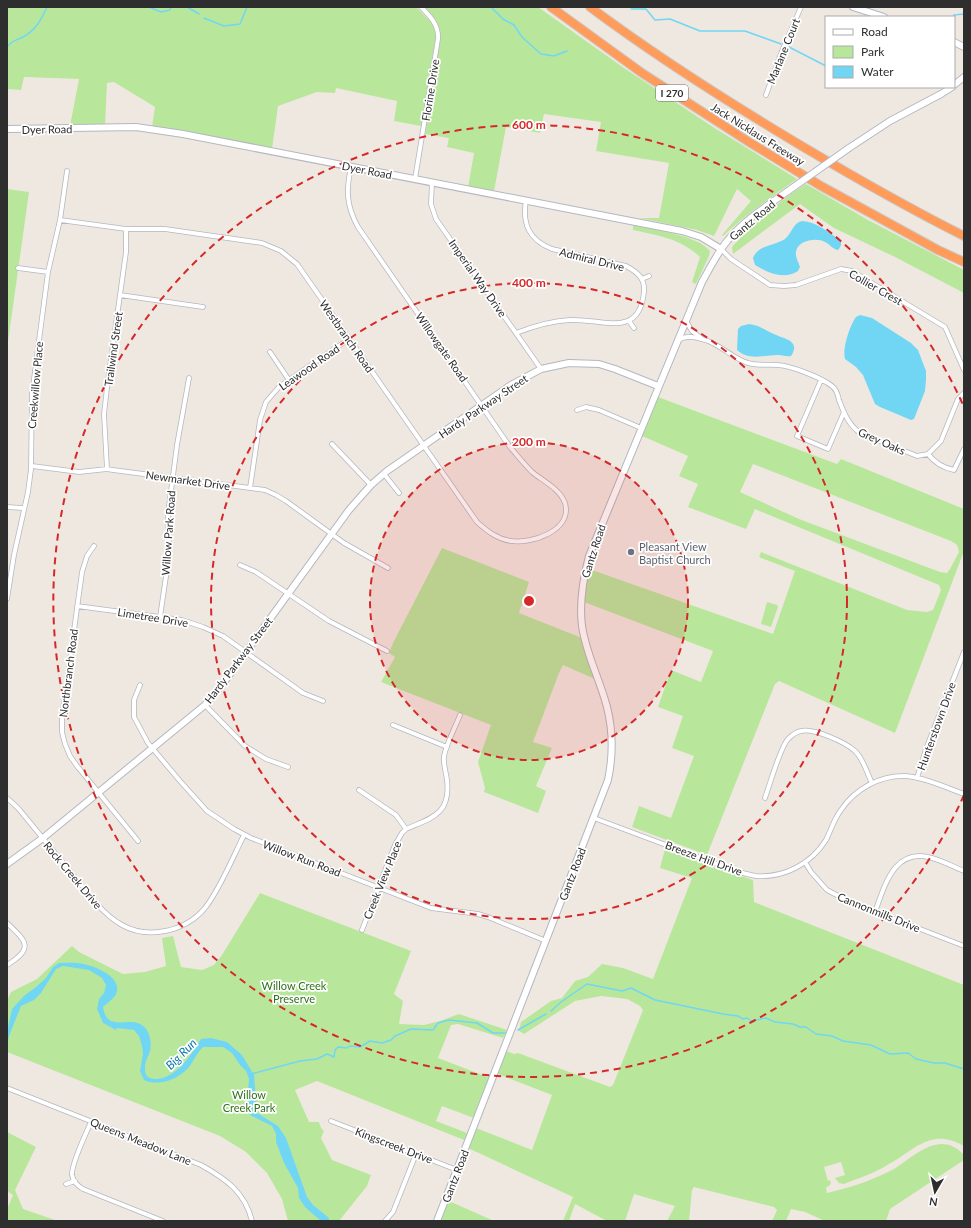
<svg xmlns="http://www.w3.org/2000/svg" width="971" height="1228" viewBox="0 0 971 1228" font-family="Lato,sans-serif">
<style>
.green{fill:#b8e79c;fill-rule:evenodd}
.water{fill:#71d6f4}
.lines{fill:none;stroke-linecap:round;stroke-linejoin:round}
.stream{stroke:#71d6f4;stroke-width:1.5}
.street-casing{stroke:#b4b7c1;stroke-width:5.5}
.secondary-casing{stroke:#b4b7c1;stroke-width:8}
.highway-casing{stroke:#c9c9c9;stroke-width:10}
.street{stroke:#fff;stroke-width:4}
.secondary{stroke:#fff;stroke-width:6}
.highway{stroke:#ff9c5c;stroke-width:8}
.secondary-bridge-casing{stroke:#b4b7c1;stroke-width:8;stroke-linecap:butt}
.secondary-bridge{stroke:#fff;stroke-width:6}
.ring{fill:none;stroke:#d62828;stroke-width:2;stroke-dasharray:7 5}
.worship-dot{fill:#6b7280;stroke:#fff;stroke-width:1.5}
.labels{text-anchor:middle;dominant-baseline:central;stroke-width:3.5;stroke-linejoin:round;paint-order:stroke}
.shield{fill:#fff;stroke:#6d6d6d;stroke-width:1}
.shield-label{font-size:10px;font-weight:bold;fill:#2e2e2e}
.street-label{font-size:11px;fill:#2e2e2e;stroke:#fff}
.worship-label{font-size:11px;fill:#5b616d;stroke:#fff;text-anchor:start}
.park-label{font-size:11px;fill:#2e7118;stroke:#fff}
.water-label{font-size:12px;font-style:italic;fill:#0877a8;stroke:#fff}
.centre{fill:#d62828;stroke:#fff;stroke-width:2}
.ring-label{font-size:12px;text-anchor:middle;font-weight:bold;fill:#d62828;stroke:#fff;stroke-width:3.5;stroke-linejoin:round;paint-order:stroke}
</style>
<rect width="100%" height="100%" fill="#efe8e0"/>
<path class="green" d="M7 7H416L433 24 436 36 421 126 394 121 397 101 336 88 335 93 317 92 278 106 272 149 152 127 155 107 114 82 107 83 105 125 70 126 79 79 24 77 21 90 7 89Z
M424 7H538L624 68 713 127 797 179C771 197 746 214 723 236L722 235 751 201 737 189 714 236 697 230 640 218H659L669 163 596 151 601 122 544 114 540 133 506 127 494 191 468 187 474 153 447 147 449 138 425 134 439 44C440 24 438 21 424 7Z
M806 184 868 220 964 270V293L895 257 834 228 800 204 733 254 732 247C753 223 779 201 806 184Z
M7 189 29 192 7 349Z
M633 225C653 230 698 235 710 251L709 256 696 284 692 282 700 257C680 238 659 236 633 230Z
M658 397 837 464 841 459 964 509V551L895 733 779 681 775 684 707 855 632 827 639 806 671 818 694 756 672 748 683 716 658 707 671 670 701 682 713 651 584 602 585 590 588 573 592 570 773 634 795 571 759 557 761 552 907 610 927 612 933 610 941 590 939 585 755 509 746 529 688 507 698 484 679 476 688 456 642 436ZM753 464 951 541 957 545 959 552 950 569 947 573 940 572 799 519 740 492Z
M442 548 529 582 519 613 582 638 595 679 563 665 559 673 533 742 552 748 536 786 546 791 538 813 484 792 485 788 478 762 491 725 381 682 395 657 389 653 394 641Z
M767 602 777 605 778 607 771 627 761 624Z
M665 849 704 864 753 880 754 902 964 985V1146C931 1127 916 1149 889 1164 875 1173 859 1178 844 1184L839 1183 835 1178 845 1175 841 1162 824 1167 828 1181 830 1180 831 1184 826 1188 827 1193C844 1189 861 1184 877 1177 883 1174 889 1172 894 1169 915 1156 940 1129 964 1155V1160L890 1209 886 1221H825L805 1212 791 1209 786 1221H772L777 1210 774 1207 694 1187 692 1190 689 1221H667L675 1206 634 1194 625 1221H607L575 1204 569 1221H563L573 1197 468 1148 476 1128 532 1150 552 1095 498 1074 506 1051 514 1054 518 1053 610 1087 613 1085 643 1010 640 1006 627 999 601 996 575 1001 524 1034 519 1031 521 1022 551 1001 562 998 575 981 588 977 602 964 623 968 653 979 692 878 660 868Z
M260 893 411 951 394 994 403 1001 399 1024 424 1025 440 1021 459 1014 507 1030 503 1038 458 1024 451 1025 438 1058 490 1078 474 1118 442 1106 436 1121 467 1133 464 1140 317 1081 295 1090 309 1122H319L321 1128 324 1131 321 1138 332 1160 371 1175 367 1186 339 1221H288L282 1199 267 1173 246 1152 220 1136 7 1052V1000L11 992 37 979 72 946 79 952 123 974 145 972 166 966 162 938 173 936 181 967 202 970 214 965 222 955Z
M7 1132 36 1147 15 1190 23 1209 58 1221H7V1209L13 1195 7 1191Z
M449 1201 494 1221H440Z"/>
<path class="water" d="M802 221C817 222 828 232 840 240 842 244 841 246 838 250 832 249 830 244 825 242 816 237 797 241 796 252 795 257 799 263 800 267L798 271C784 280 768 273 755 265L753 258C758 245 774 246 785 239 792 233 793 223 802 221Z
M860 315 872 318 911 343 918 350 926 371V380L925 391 914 419 911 420 880 407 875 404 863 375 856 367 845 359C842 349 850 325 856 317Z
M749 324C762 326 764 330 776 335 785 339 801 341 791 356 786 357 783 355 778 355 763 355 749 361 737 350L738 329 741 326Z
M59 963C68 963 78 962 87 965 97 967 120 977 117 991 116 998 108 1002 103 1007 107 1033 128 1016 142 1025 146 1028 148 1031 149 1035 155 1054 144 1056 145 1070 145 1076 149 1079 155 1079 176 1079 191 1055 201 1039L211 1038 227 1042 242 1055 254 1075 257 1113 278 1126 286 1138 307 1197 313 1205 328 1217 330 1221H321L305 1207 299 1198 298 1188 284 1163 276 1142V1134L272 1126 250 1115 248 1091 249 1079 246 1071 240 1065 232 1053 223 1047H203C197 1053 194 1060 189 1067 179 1079 159 1087 144 1080L140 1071 143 1054 142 1046 139 1036 134 1030 117 1028 116 1030 103 1023 97 1009 99 999 104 993 106 985 102 978 89 970 63 966 56 969 41 993 34 1000 21 1006 9 1036 7 1046V1033L12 1009 24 996 36 987 46 978 53 967Z"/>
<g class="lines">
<path class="stream" d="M149 7 161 12 170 10 171 7
M187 7 199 14
M491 7 503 19 514 25 522 37 541 54 554 56 567 51
M631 9H646L655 20 670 19 700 31H745L781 44
M953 17 954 15 964 14
M204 18 224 26 240 24 247 7
M7 47C12 40 15 41 23 37 36 30 41 20 47 7
M789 47 826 66
M551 1011 561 1002 587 984 622 991 631 988 655 1000 723 1014 738 1016 743 1019 747 1018 751 1021 766 1018 775 1022 793 1024 800 1027H806L816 1034 832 1036 843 1041 871 1045 890 1054 908 1053 916 1059 934 1063H945L964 1069
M518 1030 546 1014
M251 1074 300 1061 317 1059 327 1054 334 1057 335 1050 338 1047 347 1048 350 1046 360 1047 370 1041 382 1043 391 1040 395 1036 411 1029 433 1030 438 1023 449 1020 477 1023 493 1033H505"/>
<g class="street-casing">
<path id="street" d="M766 95 782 51 801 7
M415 179 438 39C439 25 430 16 421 7
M432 182 431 204 436 219 541 369
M60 220 126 229H165L262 243 281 251 297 264 477 522C487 531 497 539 511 541 531 544 573 531 565 503 560 489 543 481 532 472 524 464 517 455 510 447L358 227C346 205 346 190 351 167
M721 249 731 259 770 285 784 286 796 285 841 269 852 271 945 327 964 370
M18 268 48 272
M642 279 649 276
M120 295 203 307
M629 321 634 328
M686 321 692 331 701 338
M516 333C534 326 551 321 570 320 601 318 640 340 644 291 645 278 637 272 626 266L552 249C529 240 522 224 526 200
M678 340C687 334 698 338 708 341 723 347 734 359 748 363 758 366 768 364 778 365 792 366 822 378 832 386 836 389 838 395 839 400 844 413 848 424 860 433L917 456 928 454
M270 352 289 380
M821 380 797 436 828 449 844 412
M577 410 586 407 599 410 641 428
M332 444 371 485
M928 454 941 441 958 399 964 393
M928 454C934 462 944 468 954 470L964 449
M32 466 79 472 107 469 113 470 265 490 276 495 286 501 344 543 388 568
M107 469 104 414 107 388 126 252V229
M384 474 399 493
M250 488 260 420 266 402 279 387 349 339
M7 507 23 508
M94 546 87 556 82 572 62 718V732L65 744 70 756 77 766 138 841
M240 565 256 572 329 621 387 651
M7 599 14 555 28 492 31 469 32 394 48 272 60 220 67 171
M77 606 182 620 203 627 223 636 303 693 323 701
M160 617 169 556 168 514 177 445 189 378
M140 685 134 700V717L148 743 180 781 207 811 234 829 251 838 431 908 478 914 488 917 546 941
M205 705 245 746 266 759 288 767
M393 725 447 747
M917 778 926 749 964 652
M359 790 396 815 406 829
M7 798 18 808 96 903C104 912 111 919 122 925 149 940 186 931 205 908 220 889 233 857 244 835
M765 798C770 784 780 748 788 739 792 735 796 732 801 731 814 728 845 742 855 751 863 758 867 773 872 783
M594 818 738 872C744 873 750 875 756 876 784 878 811 864 826 840 831 830 834 819 841 810 855 789 880 775 906 776 926 778 945 787 964 794
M805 862 811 872 827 890 848 901 964 946
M875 912C885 885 894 847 932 858 943 861 954 867 964 871
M7 923C27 942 34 948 7 965
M362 930 395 845 402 833 406 829C431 818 451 815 447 780 446 772 443 764 444 756 447 742 455 728 460 715
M7 1088 201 1165C226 1179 245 1192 252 1221
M331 1121 457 1170
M91 1122C86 1133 71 1165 72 1175 73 1181 78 1186 83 1189L163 1221
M66 1184 75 1181
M385 1221 393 1212 416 1154"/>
</g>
<g class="secondary-casing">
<path id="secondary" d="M853 7 884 17
M954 42 964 47
M954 85 964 77
M7 129 136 127 183 134 682 231 701 237 721 249
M849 148 890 121 941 94 952 87
M7 864 43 838 205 705 222 685 349 510 371 485 387 471 511 385 541 369 569 363 599 364 615 369 658 386
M437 1221 608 780C613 756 613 731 607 707 600 680 586 654 582 626 579 602 583 579 589 556L702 282C710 268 717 253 728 240 743 221 768 205 788 191"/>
</g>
<g class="highway-casing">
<path id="highway" d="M551 7 642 73 749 142 821 186 938 250 964 262
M590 7C657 57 728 102 800 145 854 177 908 208 964 236"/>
</g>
<use href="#street" class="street"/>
<use href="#secondary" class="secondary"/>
<use href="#highway" class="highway"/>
<g class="secondary-bridge-casing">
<path id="secondary-bridge" d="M788 191 849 148"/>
</g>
<use href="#secondary-bridge" class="secondary-bridge"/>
</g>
<circle cx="529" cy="601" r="159" fill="#d62828" fill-opacity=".12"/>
<g class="ring">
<circle cx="529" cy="601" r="159"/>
<circle cx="529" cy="601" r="318"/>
<path d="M964 795A476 476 0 1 1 964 407"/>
</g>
<circle class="worship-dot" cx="631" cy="552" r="4"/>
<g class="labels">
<rect class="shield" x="656" y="85" width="32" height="16" rx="3"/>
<g class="shield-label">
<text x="672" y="93">I 270</text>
</g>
<g class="street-label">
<text transform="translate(783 51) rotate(-68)">Marlane Court</text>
<text transform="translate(430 90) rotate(-81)">Florine Drive</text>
<text transform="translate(47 129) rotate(-1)">Dyer Road</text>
<text transform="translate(758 134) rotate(32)">Jack Nicklaus Freeway</text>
<text transform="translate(367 170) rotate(11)">Dyer Road</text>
<text transform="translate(752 220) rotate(-40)">Gantz Road</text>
<text transform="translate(592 259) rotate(14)">Admiral Drive</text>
<text transform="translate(478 278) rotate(55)">Imperial Way Drive</text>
<text transform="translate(876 287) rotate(30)">Collier Crest</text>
<text transform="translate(347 336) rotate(55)">Westbranch Road</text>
<text transform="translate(442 347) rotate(55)">Willowgate Road</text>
<text transform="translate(113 349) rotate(-82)">Trailwind Street</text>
<text transform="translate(309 367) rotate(-35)">Leawood Road</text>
<text transform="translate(35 385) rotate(-85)">Creekwillow Place</text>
<text transform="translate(483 406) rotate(-34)">Hardy Parkway Street</text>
<text transform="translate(882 441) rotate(24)">Grey Oaks</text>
<text transform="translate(188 480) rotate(8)">Newmarket Drive</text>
<text transform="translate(168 533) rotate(-86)">Willow Park Road</text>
<text transform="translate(593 551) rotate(-72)">Gantz Road</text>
<text transform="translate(153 617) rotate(9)">Limetree Drive</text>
<text transform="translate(238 660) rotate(-53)">Hardy Parkway Street</text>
<text transform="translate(68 673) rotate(-83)">Northbranch Road</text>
<text transform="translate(936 726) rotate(-70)">Hunterstown Drive</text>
<text transform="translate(302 858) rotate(21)">Willow Run Road</text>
<text transform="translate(704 858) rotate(20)">Breeze Hill Drive</text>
<text transform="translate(572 874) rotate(-69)">Gantz Road</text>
<text transform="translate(73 875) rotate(50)">Rock Creek Drive</text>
<text transform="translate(382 880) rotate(-68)">Creek View Place</text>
<text transform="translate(879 912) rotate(22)">Cannonmills Drive</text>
<text transform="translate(141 1141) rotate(22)">Queens Meadow Lane</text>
<text transform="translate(394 1145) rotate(21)">Kingscreek Drive</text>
<text transform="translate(455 1176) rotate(-69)">Gantz Road</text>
</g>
<g class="worship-label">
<text x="639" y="546">Pleasant View<tspan x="639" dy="13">Baptist Church</tspan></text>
</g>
<g class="park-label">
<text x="294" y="985">Willow Creek<tspan x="294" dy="13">Preserve</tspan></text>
<text x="249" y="1094">Willow<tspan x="249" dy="13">Creek Park</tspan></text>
</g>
<g class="water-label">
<text transform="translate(181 1054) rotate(-45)">Big Run</text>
</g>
</g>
<circle cx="529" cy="601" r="6" class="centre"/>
<g class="ring-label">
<text x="529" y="129">600 m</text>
<text x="529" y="287">400 m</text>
<text x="529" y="446">200 m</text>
</g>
<rect width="971" height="1228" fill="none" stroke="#2e2e2e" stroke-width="16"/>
<rect x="825" y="16" width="130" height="72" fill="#ffffff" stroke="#ababab"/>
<rect x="833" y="29" width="20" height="6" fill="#ffffff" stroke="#ababab"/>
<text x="861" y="36" font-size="12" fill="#2e2e2e">Road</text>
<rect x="833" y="46" width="20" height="12" fill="#b8e79c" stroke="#ababab"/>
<text x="861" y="56" font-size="12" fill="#2e2e2e">Park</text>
<rect x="833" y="66" width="20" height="12" fill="#71d6f4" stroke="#ababab"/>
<text x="861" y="76" font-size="12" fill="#2e2e2e">Water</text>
<g transform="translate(935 1192) rotate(189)" stroke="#ffffff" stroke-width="3" paint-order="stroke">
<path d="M0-3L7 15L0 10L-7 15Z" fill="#2e2e2e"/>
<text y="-6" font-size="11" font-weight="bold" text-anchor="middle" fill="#2e2e2e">N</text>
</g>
</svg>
